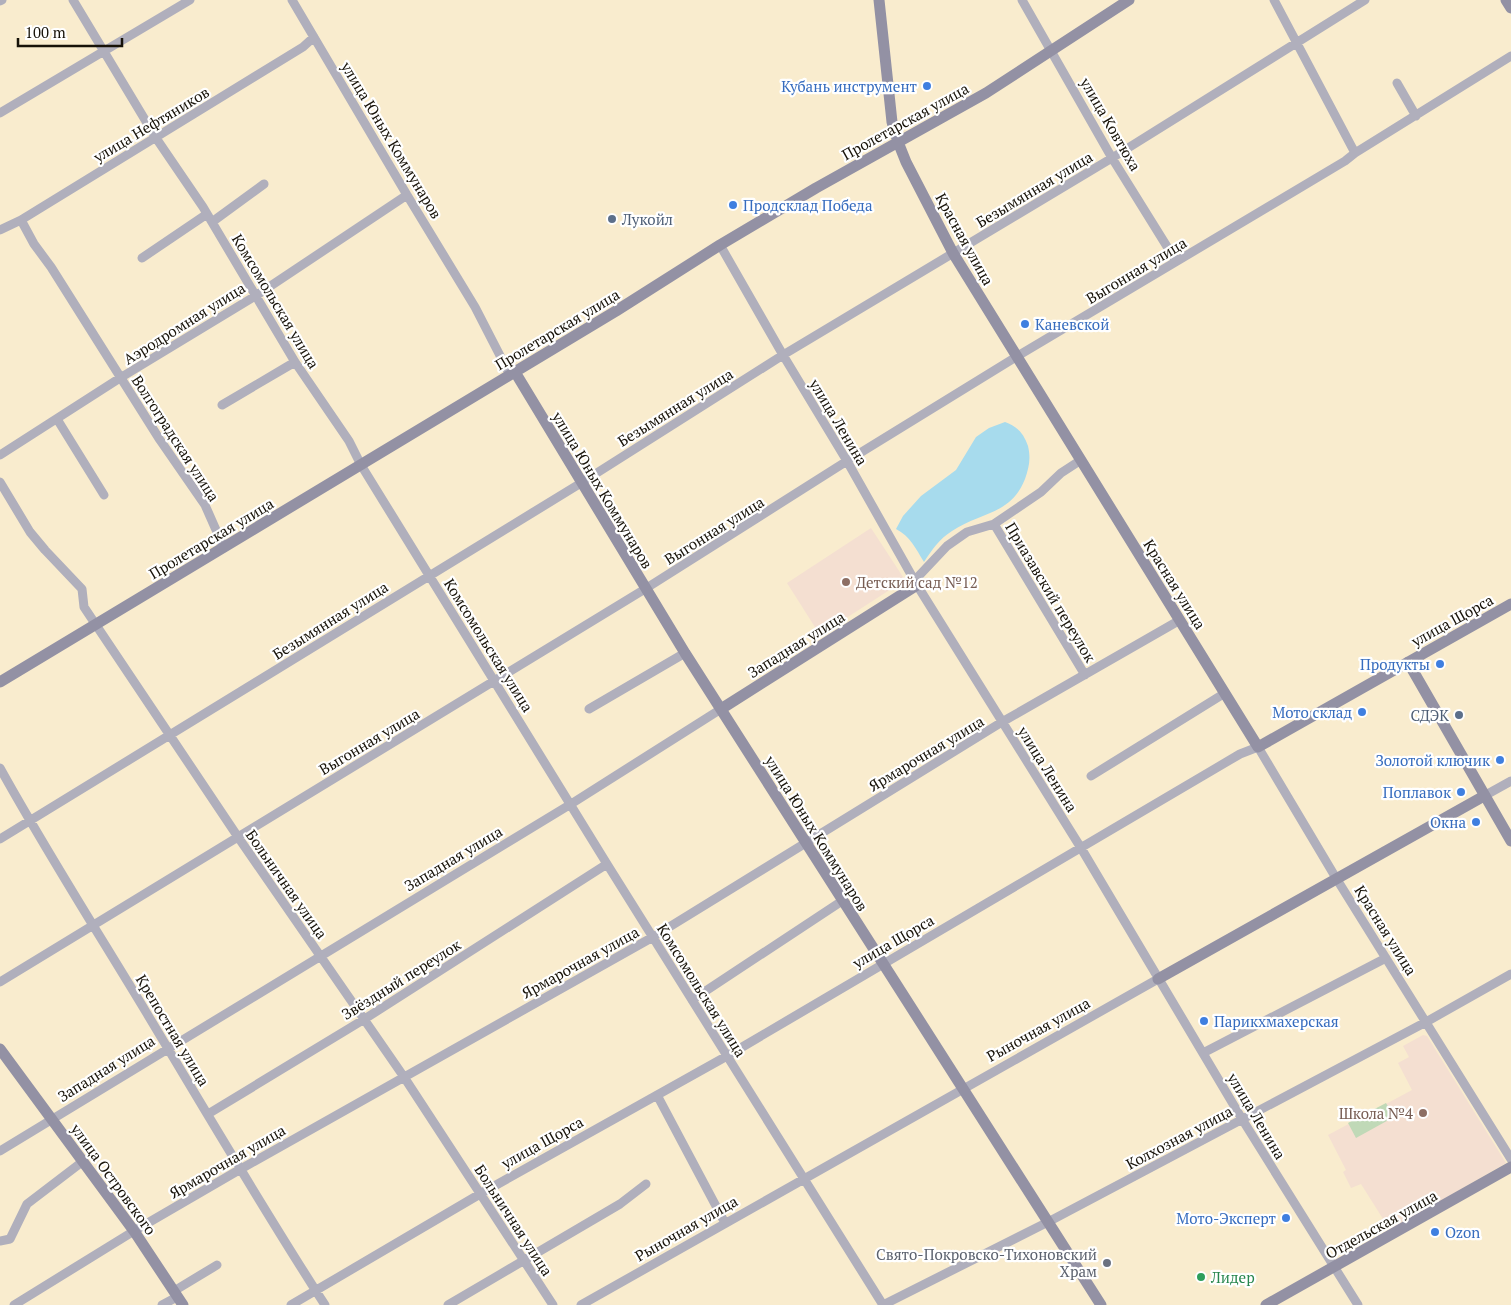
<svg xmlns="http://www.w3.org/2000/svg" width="1511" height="1305" viewBox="0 0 1511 1305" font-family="'PT Serif',serif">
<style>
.education{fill:#f4dfd1}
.grass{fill:#c0d9b7}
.water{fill:#a7dbed}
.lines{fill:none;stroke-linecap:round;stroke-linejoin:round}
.street{stroke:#b0afbc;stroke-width:9}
.secondary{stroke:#9391a4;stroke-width:11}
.shop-dot{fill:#3f7fe0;stroke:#fff;stroke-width:2}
.service-dot{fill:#5c6f8a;stroke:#fff;stroke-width:2}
.education-dot{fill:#8d6e63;stroke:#fff;stroke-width:2}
.worship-dot{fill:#6b7280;stroke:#fff;stroke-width:2}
.leisure-dot{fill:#2e9e5b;stroke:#fff;stroke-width:2}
.labels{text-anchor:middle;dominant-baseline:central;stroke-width:4.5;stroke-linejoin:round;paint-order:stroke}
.shop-label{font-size:15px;fill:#366cbe;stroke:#fff;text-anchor:end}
.street-label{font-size:15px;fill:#171208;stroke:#fff}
.service-label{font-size:15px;fill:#4e5e75;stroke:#fff;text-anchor:start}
.education-label{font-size:15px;fill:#785e54;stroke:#fff;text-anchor:start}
.worship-label{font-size:15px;fill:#5b616d;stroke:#fff;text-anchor:end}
.leisure-label{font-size:15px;fill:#27864d;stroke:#fff;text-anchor:start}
</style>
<rect width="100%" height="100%" fill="#f9ecce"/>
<path class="education" d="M871 528 905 580 820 635 787 583Z
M1423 1035 1427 1036 1506 1163 1390 1230 1361 1184 1351 1188 1343 1172 1346 1170 1328 1135 1412 1090 1398 1063 1409 1057 1403 1046Z"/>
<path class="grass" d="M1386 1103 1394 1117 1356 1138 1348 1123Z"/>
<path class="water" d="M1005 422C1017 426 1024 434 1028 446 1031 459 1029 467 1025 479 1011 515 980 512 952 531 939 539 932 550 924 562 916 549 910 536 896 529L903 516 921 496 956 470 976 437 989 428Z"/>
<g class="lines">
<path class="street" d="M73 0 156 138 203 207 295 362 349 441 361 465 607 864 883 1305
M292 0 407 195 475 307 510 375
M1022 0 1112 158 1176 261
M1274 0 1355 153
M0 1 2 0
M1397 83 1416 116
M0 113 190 0
M21 220 34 244 51 267 160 440 205 505 224 548
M212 222 264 184
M0 230 21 220 303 47 314 37
M720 245 783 355 847 461 917 585 1081 848 1242 1119 1358 1305
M142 258 207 214
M222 405 295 362
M57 419 104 495
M0 455 120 378 257 295 407 195
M0 482 30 532 45 550 82 589 84 607 96 625 238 837 404 1077 553 1305
M994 524 1085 675
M914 581 947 546 967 532 994 524 1041 492 1061 473 1081 460
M589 709 685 653
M0 768C46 851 97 931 146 1012 205 1110 263 1209 325 1305
M1091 776 1225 693
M1484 796 1511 781
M0 839 581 483 783 355 1112 158 1365 0
M0 982 645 589 847 461 1016 357 1345 161 1355 153 1511 56
M692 1000 842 901
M1203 1053 1386 958
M657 1095 725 1223
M208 1114 363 1020 607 864
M0 1151 571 804 721 709
M0 1241 10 1239 27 1204 82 1162
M174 1291 217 1265
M14 1305 134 1231 239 1170 653 937 1002 722 1180 620
M162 1305 177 1297
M291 1305 480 1194 727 1056 1240 754 1258 747 1336 878 1511 1159
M448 1305 620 1204 646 1184
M581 1305 1158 979
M883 1305 1048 1222 1426 1022 1511 974"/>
<path class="secondary" d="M879 0 892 122 898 142 906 162 953 253 1258 747 1511 604
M1506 0 1511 8
M515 372 685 653 1101 1305
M1408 662 1511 841
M0 682 616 311 720 245 816 188 986 93 1129 0
M721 709 917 585
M1158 979 1484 796
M0 1049 134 1231 183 1305
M1266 1305 1511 1167"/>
</g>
<g class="shop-dot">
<circle cx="927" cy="86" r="5"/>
<circle cx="733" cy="205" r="5"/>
<circle cx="1025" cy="324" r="5"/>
<circle cx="1440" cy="664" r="5"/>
<circle cx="1362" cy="712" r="5"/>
<circle cx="1500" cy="760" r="5"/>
<circle cx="1461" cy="792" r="5"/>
<circle cx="1476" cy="822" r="5"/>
<circle cx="1204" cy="1021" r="5"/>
<circle cx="1286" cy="1218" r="5"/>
<circle cx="1435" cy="1232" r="5"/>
</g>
<g class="service-dot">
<circle cx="612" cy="219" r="5"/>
<circle cx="1459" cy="715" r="5"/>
</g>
<g class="education-dot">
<circle cx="846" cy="582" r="5"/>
<circle cx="1423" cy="1113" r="5"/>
</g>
<circle class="worship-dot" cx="1107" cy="1263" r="5"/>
<circle class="leisure-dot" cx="1201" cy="1277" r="5"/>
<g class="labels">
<g class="shop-label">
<text x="917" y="86">Кубань инструмент</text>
<text x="743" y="205" text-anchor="start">Продсклад Победа</text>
<text x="1035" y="324" text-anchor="start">Каневской</text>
<text x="1430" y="664">Продукты</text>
<text x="1352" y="712">Мото склад</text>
<text x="1490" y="760">Золотой ключик</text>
<text x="1451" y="792">Поплавок</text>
<text x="1466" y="822">Окна</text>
<text x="1214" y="1021" text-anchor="start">Парикхмахерская</text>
<text x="1276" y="1218">Мото-Эксперт</text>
<text x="1445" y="1232" text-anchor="start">Ozon</text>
</g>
<g class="street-label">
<text transform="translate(905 121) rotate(-29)">Пролетарская улица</text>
<text transform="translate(151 124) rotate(-31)">улица Нефтяников</text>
<text transform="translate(1111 124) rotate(60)">улица Ковтюха</text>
<text transform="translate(392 140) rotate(59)">улица Юных Коммунаров</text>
<text transform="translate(1034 189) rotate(-31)">Безымянная улица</text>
<text transform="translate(965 239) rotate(61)">Красная улица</text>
<text transform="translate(1136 270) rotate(-31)">Выгонная улица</text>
<text transform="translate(276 301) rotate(59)">Комсомольская улица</text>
<text transform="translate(184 323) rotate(-32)">Аэродромная улица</text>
<text transform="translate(557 329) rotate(-31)">Пролетарская улица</text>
<text transform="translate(675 407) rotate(-32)">Безымянная улица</text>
<text transform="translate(839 422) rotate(59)">улица Ленина</text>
<text transform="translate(176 438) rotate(57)">Волгоградская улица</text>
<text transform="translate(603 490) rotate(59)">улица Юных Коммунаров</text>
<text transform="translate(714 530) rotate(-32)">Выгонная улица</text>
<text transform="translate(211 538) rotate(-31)">Пролетарская улица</text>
<text transform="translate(1175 584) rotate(58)">Красная улица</text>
<text transform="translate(1051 592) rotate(59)">Приазавский переулок</text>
<text transform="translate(330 620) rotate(-32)">Безымянная улица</text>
<text transform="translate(1452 620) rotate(-29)">улица Щорса</text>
<text transform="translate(796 644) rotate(-32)">Западная улица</text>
<text transform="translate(489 645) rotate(58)">Комсомольская улица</text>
<text transform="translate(369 741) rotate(-31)">Выгонная улица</text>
<text transform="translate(926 753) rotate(-31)">Ярмарочная улица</text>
<text transform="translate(1048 769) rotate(58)">улица Ленина</text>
<text transform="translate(817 833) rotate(58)">улица Юных Коммунаров</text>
<text transform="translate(453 858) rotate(-31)">Западная улица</text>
<text transform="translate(287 884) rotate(55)">Больничная улица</text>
<text transform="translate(1386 930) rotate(58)">Красная улица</text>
<text transform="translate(893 941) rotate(-30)">улица Щорса</text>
<text transform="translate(580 962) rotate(-29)">Ярмарочная улица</text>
<text transform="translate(401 979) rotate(-32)">Звёздный переулок</text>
<text transform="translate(702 990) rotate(58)">Комсомольская улица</text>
<text transform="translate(1038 1029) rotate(-29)">Рыночная улица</text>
<text transform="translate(173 1030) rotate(59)">Крепостная улица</text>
<text transform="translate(106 1068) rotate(-32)">Западная улица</text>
<text transform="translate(1257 1116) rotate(59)">улица Ленина</text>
<text transform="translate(1179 1137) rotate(-28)">Колхозная улица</text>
<text transform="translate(542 1142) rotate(-29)">улица Щорса</text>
<text transform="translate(227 1161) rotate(-30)">Ярмарочная улица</text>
<text transform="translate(114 1179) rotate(54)">улица Островского</text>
<text transform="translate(514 1220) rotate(57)">Больничная улица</text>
<text transform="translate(1381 1224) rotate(-29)">Отдельская улица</text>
<text transform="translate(686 1228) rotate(-30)">Рыночная улица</text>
</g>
<g class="service-label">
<text x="622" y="219">Лукойл</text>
<text x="1449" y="715" text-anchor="end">СДЭК</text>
</g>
<g class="education-label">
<text x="856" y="582">Детский сад №12</text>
<text x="1413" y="1113" text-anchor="end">Школа №4</text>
</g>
<g class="worship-label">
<text x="1097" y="1254">Свято-Покровско-Тихоновский<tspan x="1097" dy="17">Храм</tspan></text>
</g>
<g class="leisure-label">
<text x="1211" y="1277">Лидер</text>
</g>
</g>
<path d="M18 38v8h104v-8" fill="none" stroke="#171208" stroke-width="2.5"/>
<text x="25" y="38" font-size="15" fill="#171208" stroke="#ffffff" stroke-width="4" paint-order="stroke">100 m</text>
</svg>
